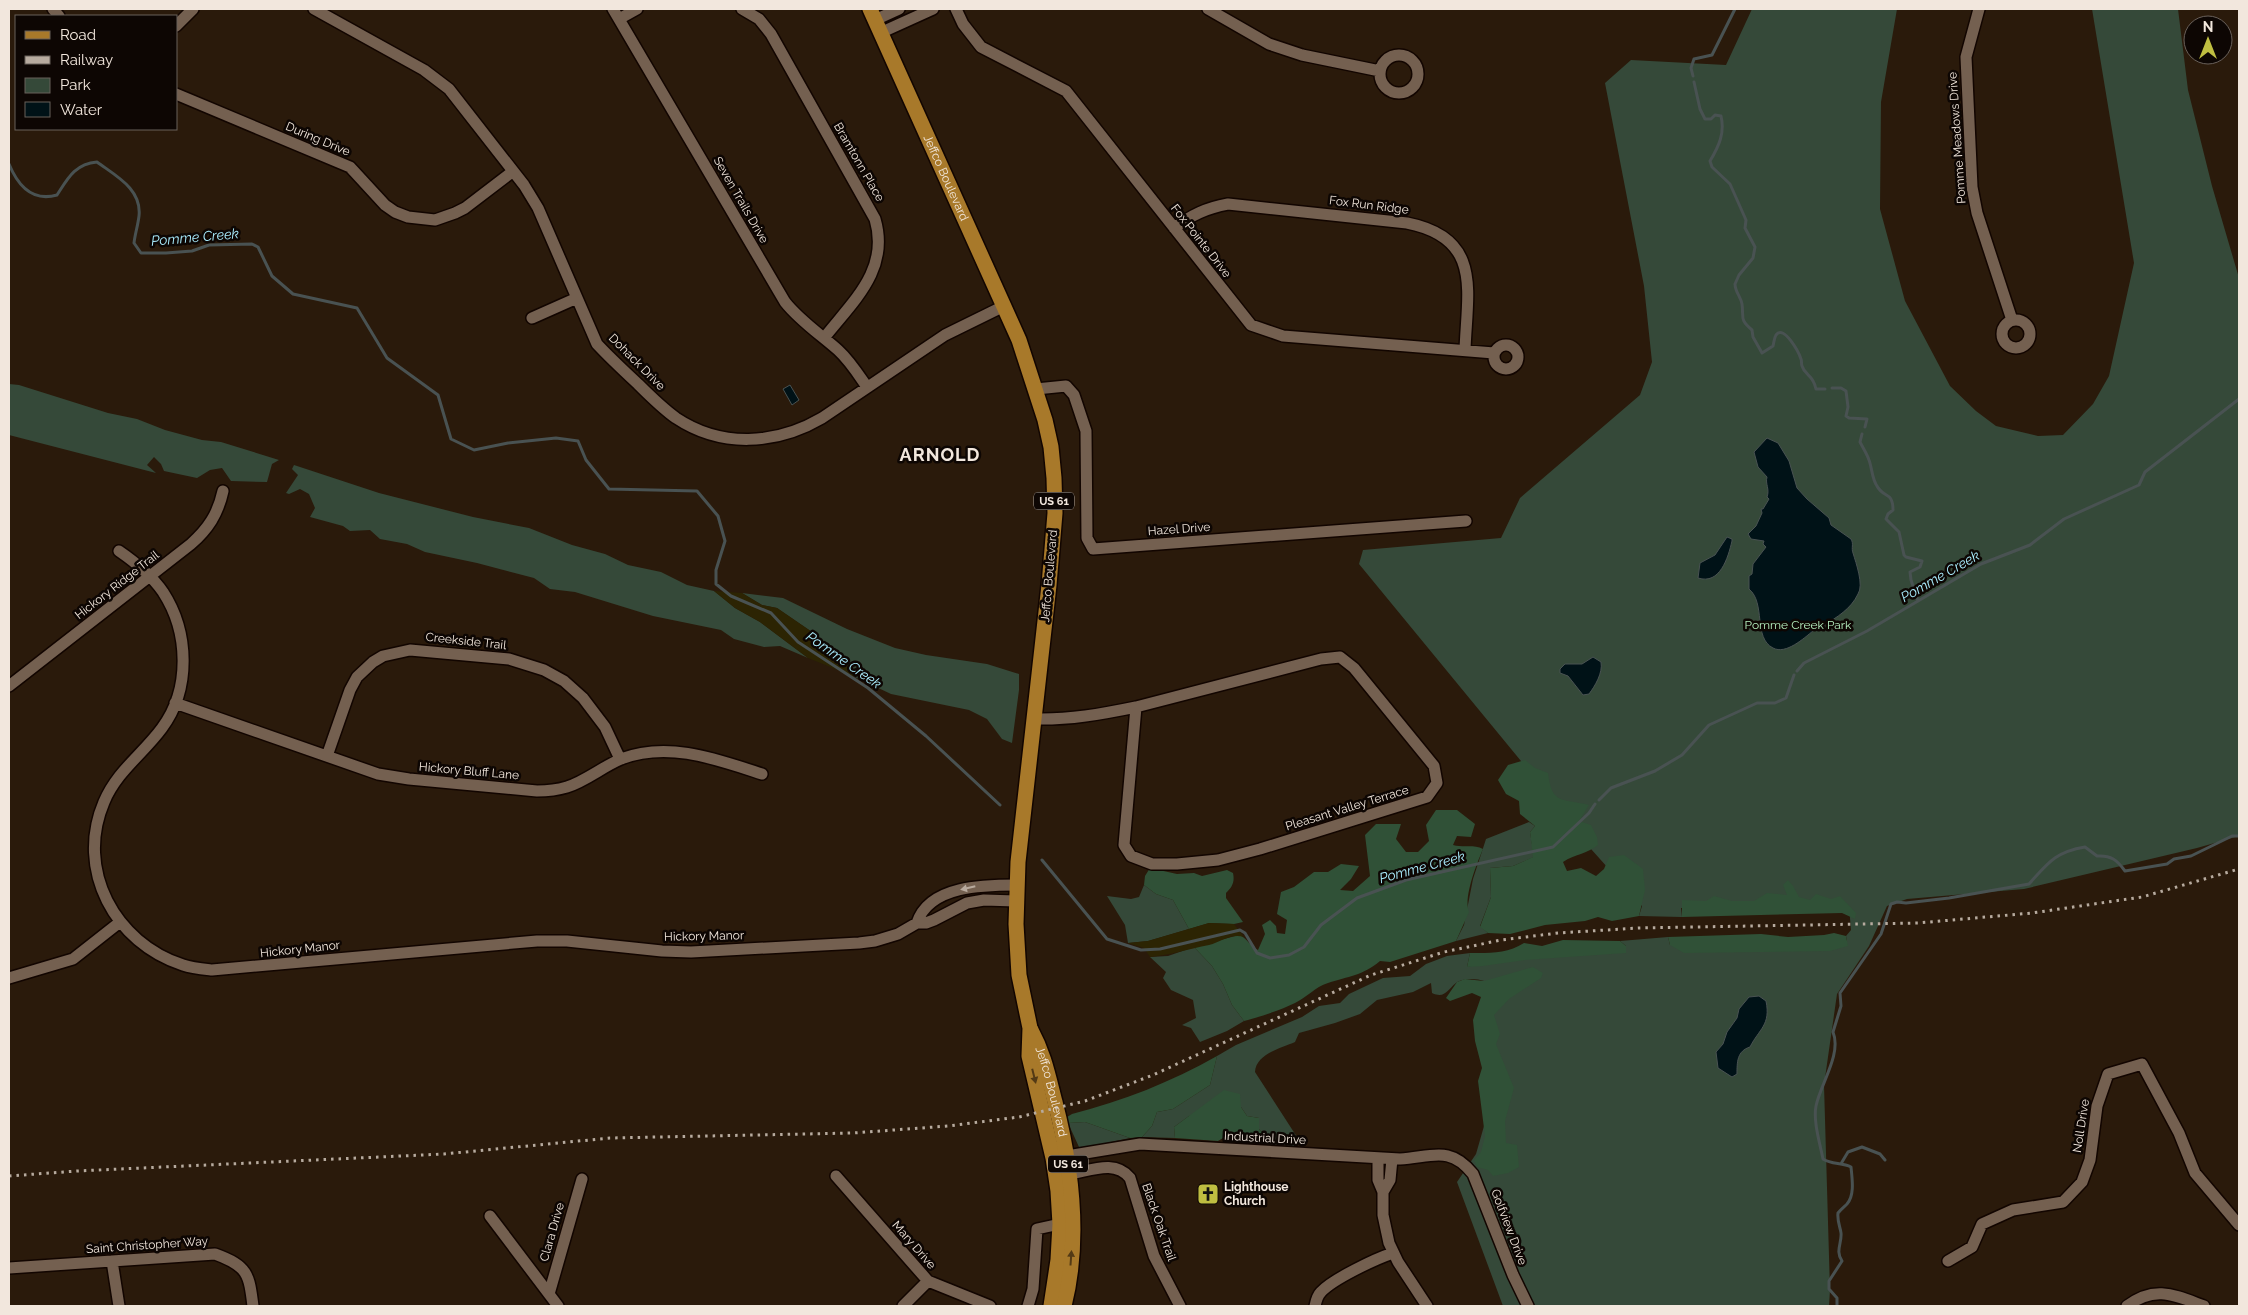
<svg xmlns="http://www.w3.org/2000/svg" width="2248" height="1315" viewBox="0 0 2248 1315" font-family="Raleway,sans-serif">
<style>
.green{fill:#354939}
.forest{fill:#305137}
.sand{fill:#2c2403}
.water{fill:#001217;stroke:#495252}
.lines{fill:none;stroke-linecap:round;stroke-linejoin:round}
.stream{stroke:#495252;stroke-width:3}
.minor-casing{stroke:#120500;stroke-width:14}
.primary-casing{stroke:#120500;stroke-width:18}
.minor{stroke:#746050;stroke-width:11}
.primary{stroke:#a8792a;stroke-width:15}
.rail{stroke:#b7ab9f;stroke-width:3;stroke-dasharray:2.5 5;stroke-linecap:butt}
.oneway{fill:#b9aa9e}
.oneway2{fill:#533a15}
.labels{text-anchor:middle;dominant-baseline:central;stroke-width:5;stroke-linejoin:round;paint-order:stroke}
.shield{fill:#0d0603;stroke:#ada49c;stroke-width:1}
.shield-label{font-size:11px;font-weight:bold;fill:#f2e7dd}
.street-label{font-size:12px;fill:#f2e7dd;stroke:#0d0603}
.park-label{font-size:12px;fill:#b6f0c0;stroke:#0d0603}
.poi-label{font-size:12px;font-weight:bold;fill:#f2e7dd;stroke:#0d0603;text-anchor:start}
.water-label{font-size:14px;font-style:italic;fill:#abeeff;stroke:#0d0603}
.district-label{font-size:18px;font-weight:bold;letter-spacing:1px;fill:#f2e7dd;stroke:#0d0603}
</style>
<rect width="100%" height="100%" fill="#2a1a0b"/>
<path class="green" d="M1752 9H1897L1881 102 1880 209 1905 301 1950 386 1976 411 1996 426 2038 436 2063 435 2093 404 2109 376 2134 263 2092 9H2178L2188 90 2212 186 2239 278V836L2197 848 2024 889 1907 899 1887 906 1869 946 1837 994 1824 1085 1830 1290 1829 1306H1503L1457 1182 1476 1154 1490 1105 1484 981C1476 978 1462 978 1456 983 1447 990 1445 999 1432 993L1431 983 1413 992 1377 1000 1360 1014 1335 1023 1299 1033 1295 1042C1281 1048 1256 1054 1255 1072L1297 1137 1295 1146 1267 1144 1265 1136 1259 1129V1118L1247 1116 1241 1107 1189 1116 1174 1127 1175 1138 1142 1137 1152 1126 1157 1112 1173 1109 1210 1085 1217 1056 1236 1045 1302 1017 1319 1006 1340 1003 1349 994 1383 978 1410 976 1426 964 1447 956 1470 953 1467 967 1506 957 1626 946 1620 941 1668 937 1670 945 1847 941 1846 936 1851 930 1849 906 1681 908 1682 917 1639 916 1642 906 1574 830 1544 789 1359 564 1363 550 1501 538 1520 498 1640 395 1652 362 1644 286 1605 83 1631 60 1726 65Z
M9 384 19 385 108 413 137 419 165 430 202 440 221 442 279 460 272 464 267 482 231 481 222 468 210 470 197 478 164 471 161 464 154 457 147 465 156 473 9 435Z
M294 465 379 493 473 517 529 528 572 545 605 554 628 565 661 572 687 585 714 591 735 608 760 622 808 658 780 646 764 647 734 639 721 630 653 616 575 592 550 589 534 578 477 563 425 552 407 544 380 539 370 530 350 531 343 526 310 517 315 508 309 494 300 489 289 494 286 493 298 475 292 469Z
M742 593 783 598 847 629 895 648 926 655 987 664 1019 674V690L1012 743 1002 739 987 719 969 710 891 694 855 677 846 661 839 654 823 648 815 640 812 632 777 608 762 605Z
M1529 822 1535 826 1530 832 1534 857 1513 866 1490 868 1491 897 1480 926 1488 933 1456 941 1464 925 1473 879 1486 839Z
M1144 885 1156 894 1173 900 1189 929 1148 941 1128 943 1125 925 1107 896 1131 899 1139 897Z
M1194 947 1212 966 1223 984 1232 1005 1244 1021 1227 1031 1200 1042 1191 1028 1182 1025 1196 1018 1193 1000 1171 990 1163 978 1166 972 1150 957 1168 956Z
M1085 1122 1130 1138 1083 1148 1079 1147 1068 1123Z"/>
<path class="forest" d="M1525 760 1535 768 1548 773C1552 805 1561 798 1589 805L1579 821 1591 825 1597 837 1598 845C1587 854 1575 854 1563 862L1567 871 1581 868 1596 876 1604 869 1609 857 1624 855 1643 869 1645 890 1639 916 1612 921 1598 917 1585 921 1545 925 1510 934 1488 933 1480 927 1491 897 1490 868 1513 866 1533 857 1530 832 1535 826 1520 814 1519 801 1506 794 1498 780 1508 765Z
M1436 810H1457L1475 824 1471 837 1457 836 1453 845C1464 848 1474 844 1483 849 1477 863 1463 898 1469 912L1456 941 1390 962 1380 961C1362 976 1349 976 1328 983 1315 987 1306 998 1295 1003 1281 1010 1259 1017 1244 1021L1232 1005 1223 984 1212 966 1194 947 1239 935C1247 938 1250 946 1258 950L1265 934 1262 925 1270 920 1276 926 1277 933 1285 934 1287 920 1277 914 1281 892 1294 887 1314 872H1328L1341 864 1359 866 1351 879 1340 890 1353 891 1370 876 1365 835 1376 824H1401L1396 839 1406 852H1418L1429 841 1426 825Z
M1150 868 1177 874 1194 873 1202 876 1227 870 1233 873C1235 882 1232 887 1226 893V898L1243 922 1234 924 1209 923 1189 929 1173 900 1156 894 1144 885 1145 876Z
M1788 880 1793 886 1799 897 1810 900 1816 894 1831 899 1840 896 1856 913 1855 919 1842 913 1682 917V900L1706 901 1714 896 1732 901H1754L1767 893 1787 895 1783 885Z
M1834 933 1846 936 1848 946 1830 951 1684 953 1670 945 1668 937 1761 934 1788 937 1824 935Z
M1563 940 1620 941 1626 946V953L1525 960 1483 966 1467 967 1470 953C1489 953 1507 954 1524 943L1542 946Z
M1533 967 1543 973 1541 978 1509 999 1494 1015 1500 1034 1496 1044 1514 1088 1505 1121 1506 1143 1517 1145 1519 1167 1508 1173 1493 1176 1488 1170 1477 1167 1474 1160 1481 1152 1485 1136 1478 1081 1482 1068 1475 1041 1473 1020 1481 997 1472 993 1450 1001 1446 998 1457 982 1465 979 1484 981Z
M1217 1056 1210 1085 1173 1109 1157 1112 1152 1126 1142 1137 1130 1138 1085 1122 1068 1123 1067 1117 1072 1114C1123 1101 1171 1082 1217 1056Z
M1224 1090 1240 1094 1241 1107 1247 1116 1259 1118V1129L1265 1136C1255 1144 1234 1141 1223 1138L1218 1141 1175 1138 1174 1127Z"/>
<path class="sand" d="M714 591 742 593 762 605 777 608 812 632C818 652 829 646 842 657 848 662 851 670 855 677L808 658 760 622 735 608Z
M1209 923 1234 924 1244 937C1231 933 1221 942 1209 945 1189 949 1170 955 1150 957L1144 948 1128 943 1148 941Z"/>
<path class="water" d="M790 385 799 400 792 405 783 389Z
M1767 438 1778 443 1789 461 1797 488 1807 499 1829 518 1831 525 1851 539C1854 544 1851 548 1853 553 1856 563 1864 585 1858 594 1851 609 1837 617 1823 626 1820 629 1816 628 1813 631 1804 638 1786 655 1773 648 1753 638 1766 603 1749 589V576L1752 574 1753 564 1766 547 1763 544 1764 541 1751 539 1748 534 1756 526 1762 513 1761 509H1763L1769 499 1767 497C1770 489 1765 484 1767 477L1758 467 1754 452Z
M1727 537 1732 539V541C1728 558 1720 585 1698 578L1700 563 1715 555Z
M1593 657 1601 662C1603 673 1595 686 1589 694L1583 695 1568 676 1560 673V669L1565 664H1582Z
M1759 996 1766 1001C1771 1025 1759 1029 1750 1047 1737 1051 1737 1062 1737 1074L1732 1077 1718 1068 1716 1052 1723 1044 1727 1032 1737 1018 1739 1009 1749 997Z"/>
<g class="lines">
<path class="stream" d="M1693 76 1691 68 1694 59 1712 55 1735 9
M1694 82 1700 109 1705 119H1711L1715 115 1721 116C1725 133 1719 146 1710 161L1712 167 1730 184 1746 220 1745 228 1755 247 1753 258 1739 275 1735 284C1735 292 1741 297 1742 304 1744 318 1739 319 1752 330L1753 337 1762 353 1773 346C1774 343 1774 338 1776 335 1784 324 1799 353 1801 359 1802 361 1801 364 1802 366 1805 376 1813 374 1816 389H1825
M9 164C18 186 32 202 57 195 68 178 75 164 97 162 116 176 142 189 139 216 138 225 135 234 134 243L141 253H166L192 251 209 245 252 244 258 247 272 276 293 294 357 308 387 358 438 395 451 439 474 450 508 443 556 438 578 441 586 460 609 489 697 491 718 516 725 541 716 570V584L731 596 771 613 798 642 868 688 926 736 1000 805
M1832 388H1841L1846 391 1848 407 1846 416 1849 418 1867 419 1865 427
M1862 434 1860 442C1863 448 1867 454 1869 460 1872 468 1872 479 1877 486 1883 498 1893 491 1893 510L1888 514 1886 519 1899 532 1904 555 1906 557 1922 561 1920 567 1910 572 1911 580 1918 601
M1797 671 1804 663 1867 631 1981 564 2030 545 2064 519 2139 485 2145 472 2239 399
M1599 800 1611 788 1655 771 1682 755 1709 725 1757 703H1775L1786 698 1794 675
M1042 860 1107 939 1141 950 1160 949 1240 930 1245 933 1257 953 1270 958 1289 955 1304 947 1321 925 1357 898 1406 880 1553 847 1589 813 1595 804
M1842 1162 1848 1152 1862 1147 1880 1154 1885 1160
M1837 1306V1298L1829 1289V1281L1842 1261C1835 1251 1842 1243 1841 1233 1840 1226 1837 1221 1838 1213 1841 1209 1844 1207 1847 1204 1855 1195 1852 1178 1851 1167 1842 1162 1832 1165 1823 1159 1820 1144 1813 1121 1816 1106 1820 1085 1842 1054 1833 1032L1841 1006 1840 993 1881 934 1891 904 1897 902 1906 903 1949 898 2029 884C2048 863 2055 852 2085 847L2097 856C2111 855 2117 860 2125 871L2167 864 2174 859 2191 856 2232 836H2239"/>
<g class="minor-casing">
<path id="minor" d="M53 9 59 16
M314 9 424 70 449 89 524 185 538 208 597 344C610 358 624 371 638 384 650 396 662 408 676 418 721 448 776 445 822 418L945 335 1004 306
M613 9 785 302C800 321 820 334 838 350 850 361 858 374 867 387
M742 9 759 19 771 34 875 219C890 270 853 301 824 338
M956 9 963 24 981 47 1066 91 1251 325 1283 336 1494 353
M1208 9 1269 44 1302 55 1380 71
M1979 9 1966 57 1972 187 1977 213 2012 320
M619 19 637 9
M875 20 899 9
M176 26 193 9
M880 33 933 9
M1380 74a19 19 0 1 1 38 0a19 19 0 1 1-38 0Z
M176 94 350 167 385 205 395 212 408 217 435 220 455 213 465 208 512 172
M1174 228C1192 215 1206 208 1228 204L1407 223C1483 238 1467 291 1465 350
M532 318 577 298
M2002 334a14 14 0 1 1 28 0a14 14 0 1 1-28 0Z
M1494 357a12 12 0 1 1 24 0a12 12 0 1 1-24 0Z
M1036 389 1066 386 1074 395 1086 431 1087 538 1093 549 1466 521
M119 551C135 562 152 576 163 592 189 632 191 689 162 728 143 754 117 771 104 802 75 870 115 943 183 965 192 968 203 969 212 970L537 941H567L662 951 691 952 859 943 875 941 898 934 917 923H926L934 920 967 903 984 900 1016 901
M1340 657 1354 668 1434 766 1437 783 1427 797 1260 849 1218 860 1177 864H1152L1131 856 1124 845 1136 707 1321 659Z
M9 686 191 544C208 529 218 514 223 491
M175 703 378 774 409 779 537 791C547 791 557 790 567 787 586 781 602 767 621 759 668 741 716 759 762 774
M1034 719C1069 720 1102 714 1136 707
M327 756 350 690 357 677 373 662 383 656 410 650 509 659 544 670 564 681 583 698 605 727 620 759
M917 923C929 885 985 885 1017 885
M9 978 73 959 120 922
M1067 1156 1140 1144 1400 1159C1432 1157 1450 1145 1473 1174L1513 1275 1528 1306
M1378 1158V1180L1383 1192V1215L1389 1243 1398 1262 1427 1306
M1070 1174C1090 1171 1115 1159 1130 1178L1154 1256 1180 1306
M836 1176 928 1281 990 1306
M1383 1192 1390 1180 1392 1159
M490 1216 558 1306
M112 1261 119 1306
M1948 1261 1972 1247 1982 1224 2013 1210 2063 1202 2082 1182 2090 1160 2097 1106 2108 1074 2142 1064 2179 1133 2195 1173 2239 1225
M9 1268 215 1254C248 1266 249 1274 253 1306
M549 1294 582 1179
M903 1306 928 1281
M1028 1306 1033 1289 1037 1229 1060 1224
M1315 1306C1316 1301 1317 1296 1321 1292 1333 1279 1375 1259 1393 1253
M2127 1306C2155 1285 2174 1295 2204 1306"/>
</g>
<g class="primary-casing">
<g id="primary">
<path id="s1" d="M870 9 1019 340 1045 420 1051 447 1054 478 1055 513 1049 585 1018 862 1016 924 1019 975 1030 1028 1029 1056 1053 1158 1058 1191 1060 1224 1058 1260 1051 1306"/>
<path id="s2" d="M1031 1030C1044 1054 1048 1075 1055 1102 1072 1168 1081 1239 1064 1306"/>
</g>
</g>
<use href="#minor" class="minor"/>
<use href="#primary" class="primary"/>
<path class="rail" d="M9 1176 77 1171 444 1154 610 1138 853 1133 948 1126 1019 1117 1085 1101 1153 1075 1371 975 1444 952 1501 940 1558 933 1638 928 1918 923 2032 913 2142 897 2239 869"/>
</g>
<defs><path id="oneway-solid" d="M-6-.8H1V-3.2L6.5 0L1 3.2V.8H-6Z" transform="scale(1.25)"/></defs>
<use class="oneway" href="#oneway-solid" transform="translate(968 888) rotate(167)"/>
<g class="oneway2">
<use href="#oneway-solid" transform="translate(1034 1076) rotate(76)"/>
<use href="#oneway-solid" transform="translate(1071 1258) rotate(-86)"/>
</g>
<defs>
<g id="church-square" transform="scale(1.125)"><rect x="-9" y="-9" width="18" height="18" rx="4" fill="#bfbe41" stroke="#0d0603"/><path d="M-1.2-6h2.4v3.5h3.3v2.4h-3.3V6h-2.4V-.1h-3.3v-2.4h3.3Z" fill="#111"/></g>
</defs>
<g fill-rule="evenodd">
<use href="#church-square" x="1208" y="1194"/>
</g>
<g class="labels">
<g class="shield">
<rect x="1034" y="492.5" width="40" height="17" rx="4"/>
<rect x="1048" y="1155.5" width="40" height="17" rx="4"/>
</g>
<g class="shield-label">
<text x="1054" y="501">US 61</text>
<text x="1068" y="1164">US 61</text>
</g>
<g class="street-label">
<text transform="translate(1957 138) rotate(-94)">Pomme Meadows Drive</text>
<text transform="translate(318 139) rotate(23)">During Drive</text>
<text transform="translate(859 162) rotate(60)">Bramtonn Place</text>
<text stroke="none"><textPath href="#s1" startOffset="185">Jeffco Boulevard</textPath></text>
<text transform="translate(741 200) rotate(60)">Seven Trails Drive</text>
<text transform="translate(1369 205) rotate(7)">Fox Run Ridge</text>
<text transform="translate(1201 241) rotate(52)">Fox Pointe Drive</text>
<text transform="translate(637 362) rotate(45)">Dohack Drive</text>
<text transform="translate(1179 529) rotate(-4)">Hazel Drive</text>
<text transform="translate(1049 576) rotate(-85)">Jeffco Boulevard</text>
<text transform="translate(117 585) rotate(-38)">Hickory Ridge Trail</text>
<text transform="translate(466 641) rotate(6)">Creekside Trail</text>
<text transform="translate(469 771) rotate(5)">Hickory Bluff Lane</text>
<text transform="translate(1347 808) rotate(-17)">Pleasant Valley Terrace</text>
<text transform="translate(704 936) rotate(-1)">Hickory Manor</text>
<text transform="translate(300 949) rotate(-6)">Hickory Manor</text>
<text stroke="none"><textPath href="#s2" startOffset="65">Jeffco Boulevard</textPath></text>
<text transform="translate(2081 1126) rotate(-81)">Noll Drive</text>
<text transform="translate(1265 1138) rotate(3)">Industrial Drive</text>
<text transform="translate(1159 1222) rotate(71)">Black Oak Trail</text>
<text transform="translate(1509 1227) rotate(69)">Golfview Drive</text>
<text transform="translate(552 1232) rotate(-74)">Clara Drive</text>
<text transform="translate(147 1245) rotate(-4)">Saint Christopher Way</text>
<text transform="translate(914 1245) rotate(49)">Mary Drive</text>
</g>
<g class="park-label">
<text x="1798" y="625">Pomme Creek Park</text>
</g>
<g class="poi-label">
<text x="1224" y="1187">Lighthouse<tspan x="1224" dy="14">Church</tspan></text>
</g>
<g class="water-label">
<text transform="translate(195 237) rotate(-5)">Pomme Creek</text>
<text transform="translate(1940 576) rotate(-30)">Pomme Creek</text>
<text transform="translate(844 660) rotate(35)">Pomme Creek</text>
<text transform="translate(1422 867) rotate(-15)">Pomme Creek</text>
</g>
<g class="district-label">
<text x="940" y="454">ARNOLD</text>
</g>
</g>
<rect width="2248" height="1315" fill="none" stroke="#f2e7dd" stroke-width="20"/>
<rect x="15" y="15" width="162" height="115" fill="#0d0603" stroke="#69605a"/>
<rect x="25" y="31" width="25" height="8" fill="#a8792a" stroke="#69605a"/>
<text x="60" y="40" font-size="15" fill="#f2e7dd">Road</text>
<rect x="25" y="56" width="25" height="8" fill="#b7ab9f" stroke="#69605a"/>
<text x="60" y="65" font-size="15" fill="#f2e7dd">Railway</text>
<rect x="25" y="78" width="25" height="15" fill="#354939" stroke="#69605a"/>
<text x="60" y="90" font-size="15" fill="#f2e7dd">Park</text>
<rect x="25" y="102" width="25" height="15" fill="#001217" stroke="#69605a"/>
<text x="60" y="115" font-size="15" fill="#f2e7dd">Water</text>
<g transform="translate(2208 40)"><circle r="24" fill="#0d0603" stroke="#69605a"/>
<path d="M0-4L9 19L0 12L-9 19Z" fill="#bfbe41"/>
<text y="-8" font-size="14" font-weight="bold" text-anchor="middle" fill="#f2e7dd">N</text>
</g>
</svg>
